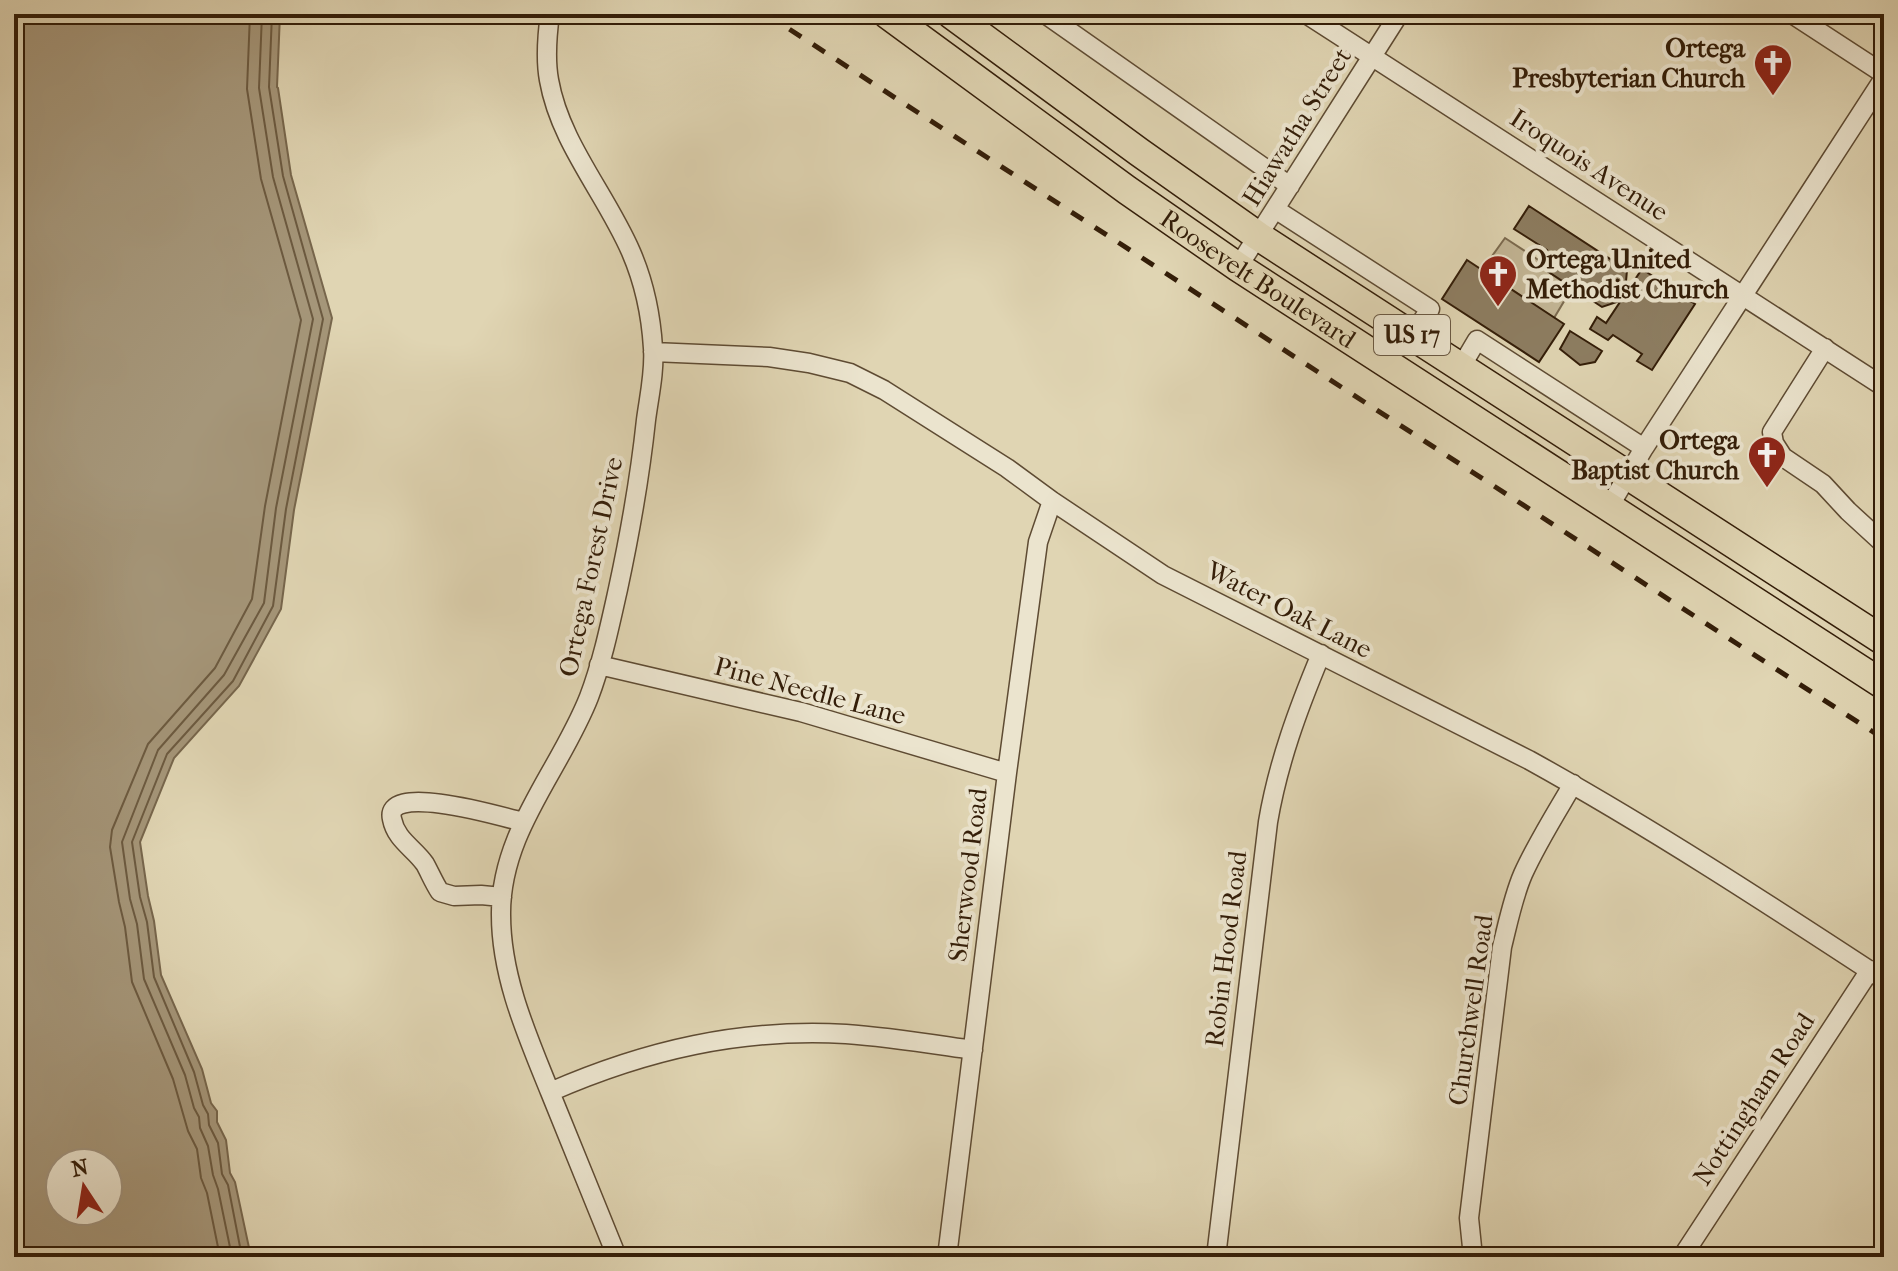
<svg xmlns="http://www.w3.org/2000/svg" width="1898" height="1271" viewBox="0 0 1898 1271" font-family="'IM FELL French Canon',serif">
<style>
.green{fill:#c3b696;stroke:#7b6a4f;stroke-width:2}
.water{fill:#a59679;stroke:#77664c;stroke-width:2;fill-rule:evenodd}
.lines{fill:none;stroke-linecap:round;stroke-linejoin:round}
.shore{stroke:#6c5a40;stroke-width:2}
.building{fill:#8d7d61;stroke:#331d08;stroke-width:2}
.minor-casing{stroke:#5e4b33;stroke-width:21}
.highway-casing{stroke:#331d08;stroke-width:31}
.minor{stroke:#ebe4ce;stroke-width:18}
.highway{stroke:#e0d5b3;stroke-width:28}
.rail{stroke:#331d08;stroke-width:5;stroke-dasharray:14 14;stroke-linecap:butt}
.labels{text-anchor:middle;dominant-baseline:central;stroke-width:8;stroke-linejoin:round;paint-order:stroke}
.shield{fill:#ebe4ce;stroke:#6a5943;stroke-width:2}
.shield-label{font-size:24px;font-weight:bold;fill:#331d08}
.poi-label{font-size:26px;font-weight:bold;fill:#331d08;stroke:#ebe4ce;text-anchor:end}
.street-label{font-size:26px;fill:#331d08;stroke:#ebe4ce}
</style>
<rect width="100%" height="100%" fill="#e0d5b3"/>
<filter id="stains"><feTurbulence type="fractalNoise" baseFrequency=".0025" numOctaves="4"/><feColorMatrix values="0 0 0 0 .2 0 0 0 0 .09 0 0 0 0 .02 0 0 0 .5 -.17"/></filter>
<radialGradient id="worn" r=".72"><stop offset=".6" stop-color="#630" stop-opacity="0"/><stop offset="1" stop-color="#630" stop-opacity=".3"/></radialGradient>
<path class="green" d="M1505 238 1543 263 1541 267 1572 288 1554 318 1482 270Z"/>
<path class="water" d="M14 14H280L277 87 278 88 291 175 332 318 294 510 281 609 239 686 174 758 140 842 148 896 154 921 161 975 202 1069 211 1103 217 1111V1122L226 1140 230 1173 235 1182 251 1257H14ZM60 1163H108V1211H60Z"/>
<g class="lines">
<path class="shore" d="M220 1257 207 1193 201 1178 197 1149 188 1131 173 1079 132 982 125 927 119 902 110 847 112 830 148 744 215 668 252 599 265 506 301 320 261 179 247 89 250 14
M232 1257 218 1189 213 1175 208 1146 200 1128 199 1117 194 1108 185 1075 144 979 137 924 130 899 122 842 158 750 224 675 264 603 276 508 313 319 273 177 259 88 262 14
M242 1257 228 1185 222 1174 218 1143 209 1125 208 1114 203 1105 194 1072 154 977 147 922 140 897 132 842 167 754 233 681 273 606 286 509 323 319 283 176 269 87 272 14"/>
</g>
<path class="building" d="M1529 206 1627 270 1625 293 1620 301 1602 307 1541 267 1547 257V250L1514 229Z
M1467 260 1564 324 1539 362 1442 299Z
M1642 269 1695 304 1652 370 1637 361 1642 354 1613 335 1608 340 1590 329 1597 317 1606 323Z
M1570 331 1602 351 1595 362 1580 365 1560 349Z"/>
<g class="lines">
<g class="minor-casing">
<path id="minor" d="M550 14C547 36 545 58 549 80 560 143 606 194 631 252 644 282 651 315 653 348 655 371 649 397 646 420 640 477 630 533 618 589 610 625 602 663 589 697 560 771 500 832 501 915 501 977 527 1035 550 1092 572 1147 595 1202 617 1257
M1045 14 1290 186
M1306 14 1884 387
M1792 14 1884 74
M1275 209 1430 309 1412 336
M1238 267 1399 14
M1825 348 1772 432 1774 443 1783 457 1823 484 1848 511 1884 544
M653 352 769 357 809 363 850 373 884 390 1007 468 1052 501 1163 575 1529 760C1650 827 1768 904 1884 980
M1461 367 1477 340 1644 448
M1609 507 1644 448 1884 78
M599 665 801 712 1007 773
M502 897 481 895 454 896 440 892C434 883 430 873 425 864 414 848 396 840 392 819 383 781 507 818 523 822
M550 1092C646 1050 741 1028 846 1034 889 1037 931 1044 973 1050
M947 1257 1007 773 1038 542 1052 501
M1216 1257 1268 822C1278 763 1298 709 1321 654
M1473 1257 1469 1218 1502 947C1508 923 1513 897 1523 874 1537 843 1556 813 1573 784
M1682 1257 1870 970"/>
</g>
<g class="highway-casing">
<g id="highway">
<path id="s1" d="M887 14 1127 190 1238 267 1884 685"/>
<path d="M951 14 1139 152 1258 236 1884 641"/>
</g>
</g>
<use href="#minor" class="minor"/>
<use href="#highway" class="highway"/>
<path class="rail" d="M766 14 1884 739"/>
</g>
<defs>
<g id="church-pin" transform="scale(2)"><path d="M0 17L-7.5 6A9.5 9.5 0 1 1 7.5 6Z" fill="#8f2418" stroke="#ebe4ce"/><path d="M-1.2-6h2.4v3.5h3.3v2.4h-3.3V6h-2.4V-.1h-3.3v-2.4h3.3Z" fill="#fff"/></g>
</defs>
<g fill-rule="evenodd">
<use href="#church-pin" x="1773" y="63"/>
<use href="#church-pin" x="1498" y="274"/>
<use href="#church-pin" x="1767" y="455"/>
</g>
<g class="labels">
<rect class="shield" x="1374" y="315" width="76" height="40" rx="6"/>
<g class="shield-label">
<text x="1412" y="335">US 17</text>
</g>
<g class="poi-label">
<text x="1745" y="48">Ortega<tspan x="1745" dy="30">Presbyterian Church</tspan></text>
<text x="1526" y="259" text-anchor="start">Ortega United<tspan x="1526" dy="30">Methodist Church</tspan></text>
<text x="1739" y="440">Ortega<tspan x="1739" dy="30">Baptist Church</tspan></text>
</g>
<g class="street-label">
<text transform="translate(1297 127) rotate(-58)">Hiawatha Street</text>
<text transform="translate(1589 165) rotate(33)">Iroquois Avenue</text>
<text stroke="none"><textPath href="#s1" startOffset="456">Roosevelt Boulevard</textPath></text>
<text transform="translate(591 567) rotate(-78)">Ortega Forest Drive</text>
<text transform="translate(1289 610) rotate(27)">Water Oak Lane</text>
<text transform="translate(810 691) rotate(15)">Pine Needle Lane</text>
<text transform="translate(968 875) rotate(-83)">Sherwood Road</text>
<text transform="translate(1226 949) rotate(-83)">Robin Hood Road</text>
<text transform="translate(1471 1010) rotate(-82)">Churchwell Road</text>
<text transform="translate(1754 1099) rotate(-57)">Nottingham Road</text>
</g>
</g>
<rect width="1898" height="1271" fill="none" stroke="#e0d5b3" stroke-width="48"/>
<rect x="16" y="16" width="1866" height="1239" fill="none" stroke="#331d08" stroke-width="4"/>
<rect x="24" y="24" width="1850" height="1223" fill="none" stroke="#331d08" stroke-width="2"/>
<g transform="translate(84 1187) rotate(348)"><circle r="38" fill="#ebe4ce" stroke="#a1947f" stroke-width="2"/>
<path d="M0-6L14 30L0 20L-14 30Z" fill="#8f2418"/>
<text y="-12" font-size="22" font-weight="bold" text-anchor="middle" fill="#331d08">N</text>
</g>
<rect width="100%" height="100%" filter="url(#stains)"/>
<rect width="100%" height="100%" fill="url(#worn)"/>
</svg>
